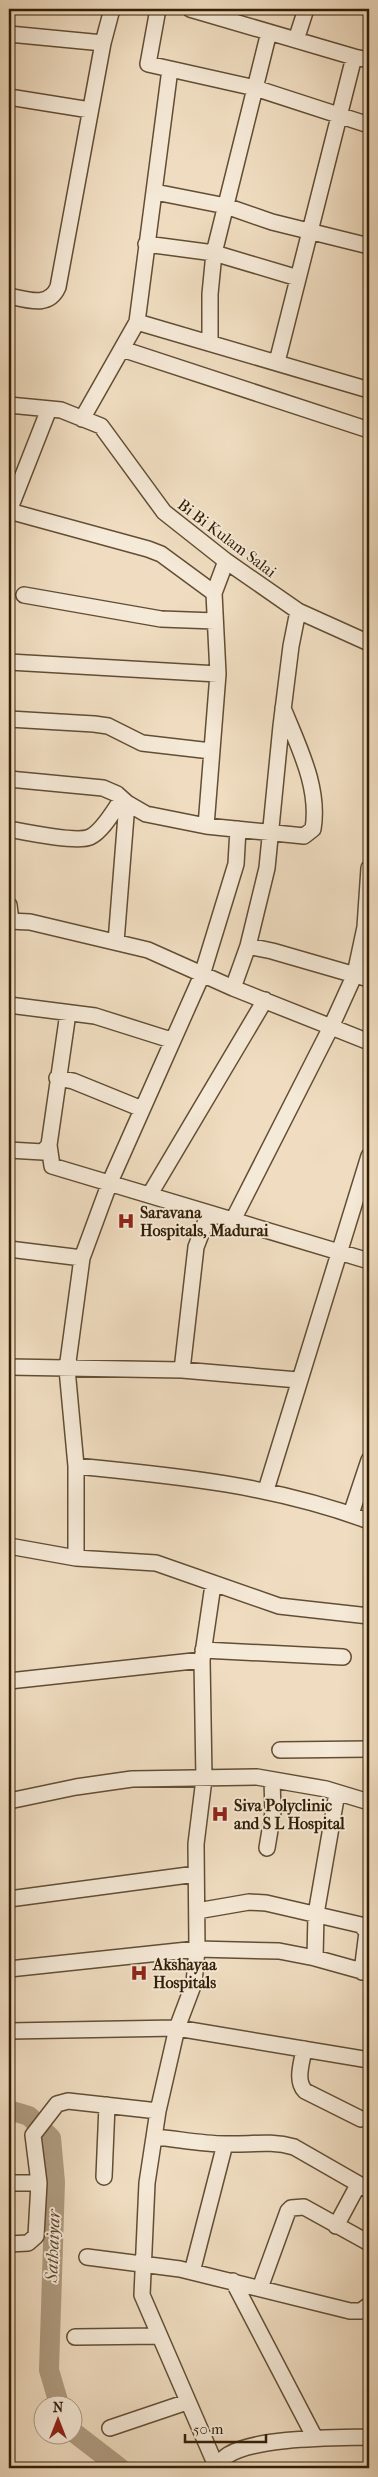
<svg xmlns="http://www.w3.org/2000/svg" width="378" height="2477" viewBox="0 0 378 2477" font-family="'IM FELL French Canon',serif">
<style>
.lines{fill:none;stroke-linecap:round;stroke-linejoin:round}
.river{stroke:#af9c81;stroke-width:20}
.minor-casing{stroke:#624e34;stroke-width:18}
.minor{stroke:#f5e9d7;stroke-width:15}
.labels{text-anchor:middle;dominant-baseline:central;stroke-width:4;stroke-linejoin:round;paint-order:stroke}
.street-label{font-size:16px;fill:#321e05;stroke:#f5e9d7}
.poi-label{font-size:16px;font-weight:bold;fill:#321e05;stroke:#f5e9d7;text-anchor:start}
.water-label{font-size:18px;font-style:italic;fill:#5e4a30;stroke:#f5e9d7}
</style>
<rect width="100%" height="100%" fill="#f0ddc1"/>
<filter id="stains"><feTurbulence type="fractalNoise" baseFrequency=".004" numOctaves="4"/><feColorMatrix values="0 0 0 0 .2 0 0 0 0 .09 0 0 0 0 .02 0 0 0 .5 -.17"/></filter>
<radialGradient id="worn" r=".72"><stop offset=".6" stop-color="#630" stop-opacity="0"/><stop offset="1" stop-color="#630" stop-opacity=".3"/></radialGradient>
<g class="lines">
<path class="river" d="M9 2110 29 2116 51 2138 55 2182 49 2370 59 2404
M72 2431 120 2468"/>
<g class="minor-casing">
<path id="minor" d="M158 9 148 64 255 88 369 125
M190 9 354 57
M269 32 214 253 298 278
M9 34 103 43 58 287C49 308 28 300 9 296
M296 40 306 9
M103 43 112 9
M9 97 90 110
M155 192 226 206 272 222 369 246
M146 244 214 253 210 294V342
M137 322 170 69
M122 349 369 430
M277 362 354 57 369 60
M9 405 61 410 101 426 164 512 226 561 298 611 369 643
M49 409 9 511 148 549 161 554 214 593
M82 419 137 322 369 390
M24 595 161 619 215 621
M9 662 218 674
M9 719 94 724 108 726 142 743 211 751
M9 779 103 788 117 794 127 803 146 814 206 826 304 836 313 829C320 787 298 746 283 708
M206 826 218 674 214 593 226 561
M9 829C25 832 77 843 90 837 103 831 114 810 122 799
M9 905 11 921
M9 921 30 922 148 950 233 988 369 1042
M116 942 127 803
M248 946 267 868 281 726 291 646 298 611
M233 988 248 946 272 951 369 979
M9 1005 95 1016 171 1040
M57 1078 73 1081 142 1109
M49 1145 52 1166 369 1261
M9 1150 43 1152 49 1145 68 1013
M150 1194 265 1000
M233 1220 331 1027 355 974 365 927 369 868
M9 1249 82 1258
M9 1367 182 1370 298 1380
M182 1370 196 1247 209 1213
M76 1466C178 1476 272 1485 369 1521
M266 1490 369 1156
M351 1514 369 1460
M9 1546 76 1558 156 1563 279 1606 369 1616
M76 1558V1466L67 1369 82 1258 110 1182 202 975 236 864 238 829
M213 1585 202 1660 204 1779 196 1844 197 1949 194 1983 177 2028 158 2111 147 2183 142 2295 217 2468
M203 1650 343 1657
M9 1681 202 1660
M280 1750 369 1749
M9 1801 76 1787 132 1779 257 1777 326 1789 369 1802
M267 1848 273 1812 272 1780
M9 1899 196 1874
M197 1911 249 1902 266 1903 361 1925 367 1932 362 1972
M315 1958 316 1914 337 1793
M9 1969 197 1949 279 1951 315 1958 369 1973
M9 2031 177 2028 369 2060
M304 2049C302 2063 295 2080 305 2091L361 2119
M155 2137C178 2139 202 2144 225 2144 249 2145 270 2140 294 2147L369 2190
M104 2177 107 2105
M9 2183H39L33 2135 57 2104 68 2101 158 2111
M336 2226 358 2185
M9 2244 28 2243 36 2236 39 2183
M87 2257 180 2269 350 2311H361L369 2305
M192 2272 225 2144
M233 2281 315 2438
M260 2288 288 2211 291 2208 304 2207 369 2243
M75 2337 159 2336
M110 2428 187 2402
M215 2468C219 2464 223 2458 228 2455 257 2437 335 2438 369 2437"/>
</g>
<use href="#minor" class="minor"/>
</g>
<defs>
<g id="hospital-bare" transform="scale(1.35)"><path d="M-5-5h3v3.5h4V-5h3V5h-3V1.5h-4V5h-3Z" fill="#8f2418" stroke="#f5e9d7" stroke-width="2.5" paint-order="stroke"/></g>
</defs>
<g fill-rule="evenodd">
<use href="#hospital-bare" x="126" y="1221"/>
<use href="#hospital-bare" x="220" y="1814"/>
<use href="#hospital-bare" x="139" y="1973"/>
</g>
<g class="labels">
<g class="street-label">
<text transform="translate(227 538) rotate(37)">Bi Bi Kulam Salai</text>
</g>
<g class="poi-label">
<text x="140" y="1212">Saravana<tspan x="140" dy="18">Hospitals, Madurai</tspan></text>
<text x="234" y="1805">Siva Polyclinic<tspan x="234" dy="18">and S L Hospital</tspan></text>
<text x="153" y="1964">Akshayaa<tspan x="153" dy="18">Hospitals</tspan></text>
</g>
<g class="water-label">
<text transform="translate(53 2246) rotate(-88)">Sathaiyar</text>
</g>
</g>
<rect width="378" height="2477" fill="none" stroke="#f0ddc1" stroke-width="30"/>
<rect x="10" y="10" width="358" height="2457" fill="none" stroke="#321e05" stroke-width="2.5"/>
<rect x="15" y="15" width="348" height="2447" fill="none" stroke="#321e05"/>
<g transform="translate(58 2420)"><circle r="24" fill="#f5e9d7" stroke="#a79883"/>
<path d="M0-4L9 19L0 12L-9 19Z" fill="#8f2418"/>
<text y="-8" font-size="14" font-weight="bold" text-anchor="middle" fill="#321e05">N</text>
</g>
<path d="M185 2434v8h81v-8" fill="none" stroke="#321e05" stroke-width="2.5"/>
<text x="193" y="2434" font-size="15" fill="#321e05" stroke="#f5e9d7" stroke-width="4" paint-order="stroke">50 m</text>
<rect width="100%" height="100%" filter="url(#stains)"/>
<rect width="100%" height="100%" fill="url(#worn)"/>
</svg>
